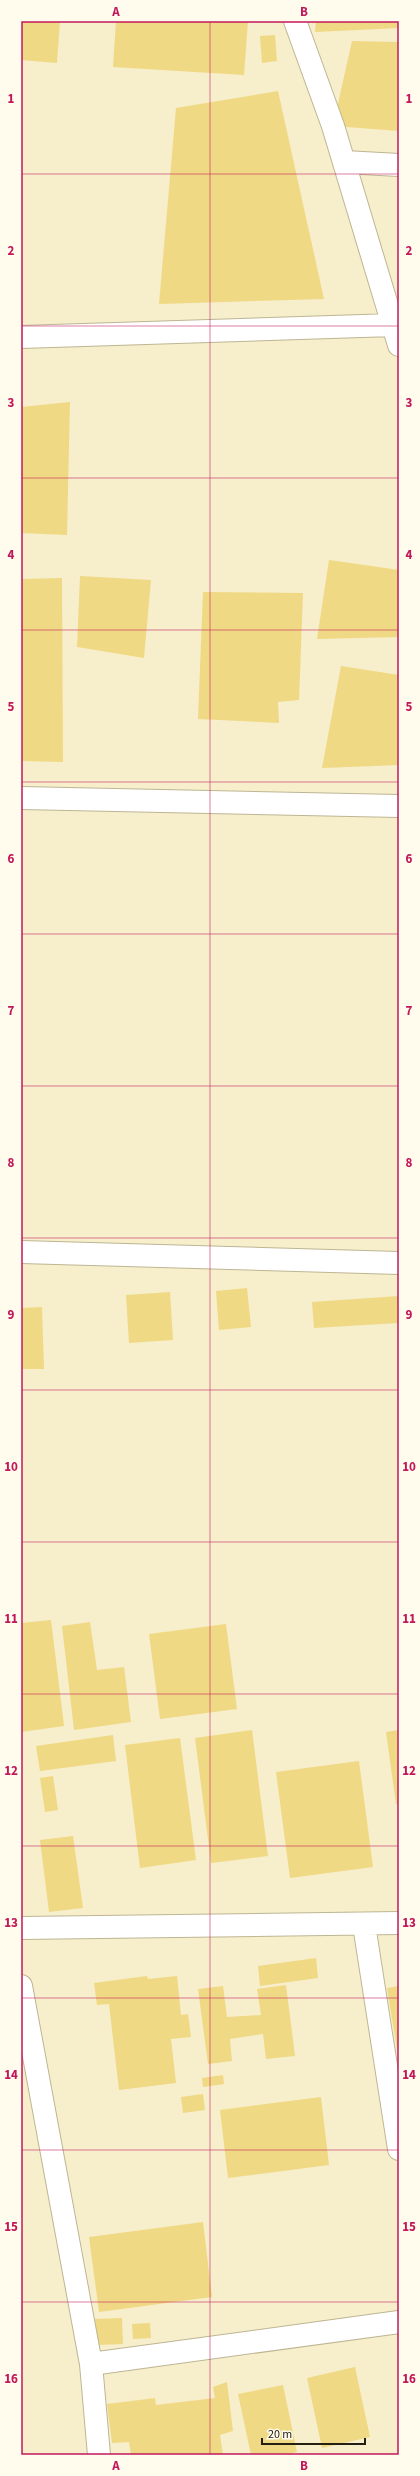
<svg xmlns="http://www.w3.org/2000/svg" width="420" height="2476" viewBox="0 0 420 2476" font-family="'Source Sans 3',sans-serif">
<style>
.building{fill:#f0d984}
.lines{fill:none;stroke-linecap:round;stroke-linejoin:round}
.minor-casing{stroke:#beb593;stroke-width:24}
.minor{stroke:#fff;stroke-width:22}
.grid{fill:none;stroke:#c2185b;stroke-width:1;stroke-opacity:0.55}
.neatline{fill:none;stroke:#c2185b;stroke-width:1.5}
.grid-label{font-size:13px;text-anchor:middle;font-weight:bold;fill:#c2185b}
</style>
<rect width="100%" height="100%" fill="#f7eecb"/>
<path class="building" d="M21 21H60L57 63 21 60Z
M116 21H248L244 75 113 67Z
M316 21H399V28L315 32Z
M275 35 277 61 262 63 260 36Z
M352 41 399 42V131L333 126Z
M278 91 324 299 159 304 176 108Z
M70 402 67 535 21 533V407Z
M329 560 399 570V637L317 639Z
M80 576 151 580 144 658 77 647Z
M62 578 63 762 21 761V579Z
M203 592 303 593 299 700 278 702 279 723 198 719Z
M341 666 399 675V765L322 768Z
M247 1288 251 1327 219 1330 216 1291Z
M170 1292 173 1340 129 1343 126 1295Z
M399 1296V1323L314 1328 312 1302Z
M42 1307 44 1369H21V1308Z
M51 1620 64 1726 21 1732V1623Z
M90 1622 97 1670 124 1667 131 1722 74 1730 62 1626Z
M226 1624 237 1709 160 1719 149 1634Z
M252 1730 268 1856 211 1863 195 1738Z
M399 1730V1804H396L386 1732Z
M113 1735 116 1761 40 1771 36 1746Z
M180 1738 196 1860 140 1868 125 1745Z
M359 1761 373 1867 290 1878 276 1772Z
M53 1776 58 1810 45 1812 40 1778Z
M73 1836 83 1908 49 1912 40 1840Z
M316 1958 318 1978 260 1986 258 1966Z
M147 1976 148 1979 177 1976 181 2015 188 2014 191 2037 171 2039 176 2083 119 2090 109 2004 97 2005 94 1983Z
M286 1985 295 2056 266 2059 263 2034 230 2039 232 2061 208 2064 198 1989 223 1986 227 2017 261 2015 257 1989Z
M399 1986V2049H397L387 1988Z
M223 2075 224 2084 203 2087 202 2078Z
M203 2094 205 2110 183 2113 181 2097Z
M321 2097 329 2165 228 2178 220 2110Z
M203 2222 212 2297 99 2312 89 2237Z
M122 2318 123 2344 96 2345 95 2319Z
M150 2323 151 2338 133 2339 132 2324Z
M355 2367 370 2437 322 2448 307 2378Z
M227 2382 233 2431 220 2435 223 2455H131L129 2442 112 2443 107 2404 155 2398 156 2405 215 2398 213 2387Z
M283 2385 297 2452 284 2455H251L238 2394Z"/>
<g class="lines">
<g class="minor-casing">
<path id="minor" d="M295 21 333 126 399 345
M344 162 399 165
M21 337 393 325
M21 798 399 806
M21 1252 399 1263
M364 1925 399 2149
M21 1928 399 1923
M21 1986 91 2364 99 2455
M91 2364 399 2322"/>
</g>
<use href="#minor" class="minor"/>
</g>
<path class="grid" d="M210 21V2455M21 174H399M21 326H399M21 478H399M21 630H399M21 782H399M21 934H399M21 1086H399M21 1238H399M21 1390H399M21 1542H399M21 1694H399M21 1846H399M21 1998H399M21 2150H399M21 2302H399"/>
<rect width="420" height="2476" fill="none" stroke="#fffbed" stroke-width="44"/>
<path d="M262 2438v6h103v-6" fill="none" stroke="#232013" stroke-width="2"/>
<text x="268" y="2438" font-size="12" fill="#232013" stroke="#fffbed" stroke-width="3" paint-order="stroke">20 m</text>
<rect x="22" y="22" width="376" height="2432" class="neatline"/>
<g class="grid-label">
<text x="116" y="16">A</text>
<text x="304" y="16">B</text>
<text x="11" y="103">1</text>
<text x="409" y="103">1</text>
<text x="11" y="255">2</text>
<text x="409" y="255">2</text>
<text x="11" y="407">3</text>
<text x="409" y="407">3</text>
<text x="11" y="559">4</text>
<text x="409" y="559">4</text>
<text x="11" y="711">5</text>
<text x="409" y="711">5</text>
<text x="11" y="863">6</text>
<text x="409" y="863">6</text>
<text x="11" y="1015">7</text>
<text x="409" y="1015">7</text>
<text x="11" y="1167">8</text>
<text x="409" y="1167">8</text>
<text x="11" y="1319">9</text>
<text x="409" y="1319">9</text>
<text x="11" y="1471">10</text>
<text x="409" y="1471">10</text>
<text x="11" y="1623">11</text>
<text x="409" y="1623">11</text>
<text x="11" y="1775">12</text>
<text x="409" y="1775">12</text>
<text x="11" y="1927">13</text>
<text x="409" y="1927">13</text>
<text x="11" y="2079">14</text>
<text x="409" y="2079">14</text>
<text x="11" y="2231">15</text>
<text x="409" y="2231">15</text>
<text x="11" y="2383">16</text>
<text x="409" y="2383">16</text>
<text x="116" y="2470">A</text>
<text x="304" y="2470">B</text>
</g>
</svg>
